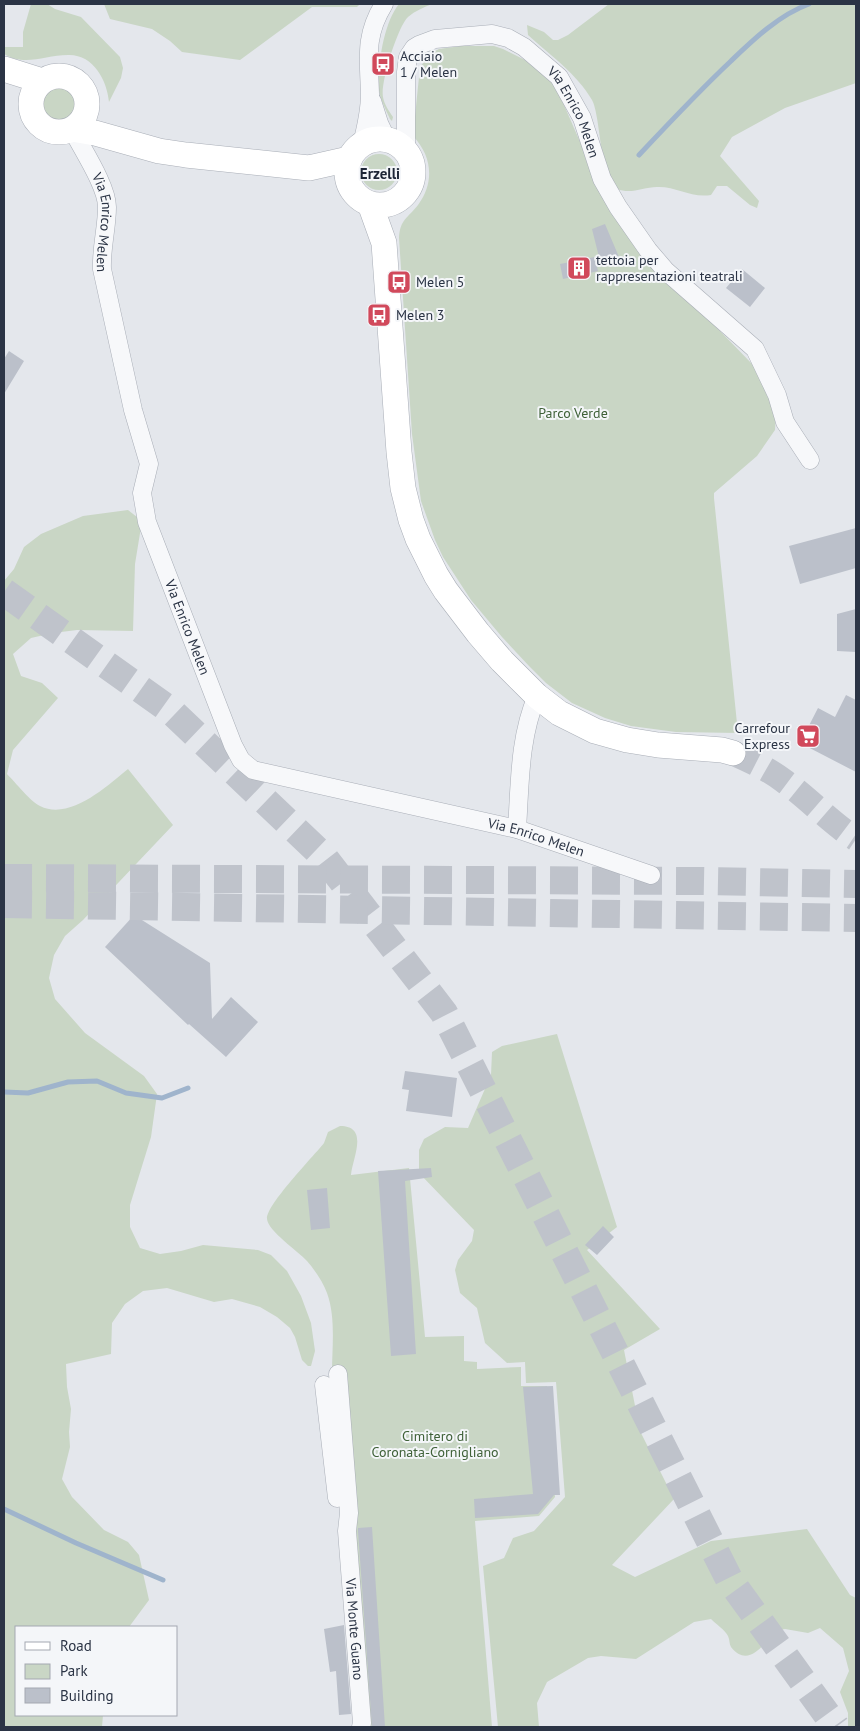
<svg xmlns="http://www.w3.org/2000/svg" width="860" height="1731" viewBox="0 0 860 1731" font-family="'PT Sans',sans-serif">
<style>
.green{fill:#c9d6c5}
.lines{fill:none;stroke-linecap:round;stroke-linejoin:round}
.stream{stroke:#9fb4cc;stroke-width:5}
.building{fill:#bbc0ca}
.secondary-tunnel{stroke:#bfc3cb;stroke-width:25;stroke-dasharray:25 12;stroke-linecap:butt}
.primary-tunnel{stroke:#bfc3cb;stroke-width:28;stroke-dasharray:28 14;stroke-linecap:butt}
.highway-tunnel{stroke:#bfc3cb;stroke-width:28;stroke-dasharray:28 14;stroke-linecap:butt}
.street-casing{stroke:#a9aeb7;stroke-width:19}
.secondary-casing{stroke:#a9aeb7;stroke-width:26}
.street{stroke:#f7f8fa;stroke-width:18}
.secondary{stroke:#fff;stroke-width:25}
.labels{text-anchor:middle;dominant-baseline:central;stroke-width:4;stroke-linejoin:round;paint-order:stroke}
.poi-label{font-size:14px;fill:#2b3445;stroke:#f4f6f9;text-anchor:start}
.street-label{font-size:14px;fill:#2b3445;stroke:#f4f6f9}
.park-label{font-size:14px;fill:#3f6138;stroke:#f4f6f9}
.neighbourhood-label{font-size:15px;font-weight:bold;fill:#1d2536;stroke:#f4f6f9}
</style>
<rect width="100%" height="100%" fill="#e4e7ec"/>
<path class="green" d="M31 4H47L55 9 81 17 120 57 123 68 121 78 109 102C107 80 93 54 68 55 45 55 25 67 4 54V47H23V32Z
M104 4H360L357 7H312L240 60 182 52 170 41 152 29 110 19Z
M399 4H432C424 7 415 11 408 17 398 26 380 83 383 97 384 104 389 111 393 117L392 121 390 119C386 110 380 99 379 90 377 66 384 22 399 4Z
M609 4H856V83L785 108 732 137 720 156 759 201 757 208 750 205 727 186H717L711 195C691 198 677 187 659 187 645 186 632 195 617 189 600 183 601 116 592 100 577 74 550 55 528 35L527 25 544 32 553 40H558L568 35Z
M461 46H494L503 49 525 60 552 82 561 98 584 151 625 233 754 366 776 411 775 430 757 456 714 493V498L738 733 676 732 631 726 605 718 572 703 546 683 529 666 502 637 471 600 443 557 435 540 421 501 412 434 399 238C400 219 408 218 418 205 435 182 432 156 413 136L420 67 431 53 439 49Z
M40 104a18 18 0 1 1 36 0a18 18 0 1 1-36 0Z
M361 172a18 18 0 1 1 36 0a18 18 0 1 1-36 0Z
M128 510 142 521 135 564 133 631 77 630 53 633 31 638 13 654 21 676 42 683 58 698 13 750 7 774C15 782 31 802 40 806 70 821 107 786 128 769L173 825 83 920 65 936 54 955 49 978 55 999 85 1033 144 1076 157 1094 151 1137 130 1205V1227L140 1248 160 1254 181 1251 203 1245 258 1250 271 1255 287 1271 301 1296 311 1323 315 1351 311 1366H308L302 1360 295 1337 290 1328 277 1317 260 1307 232 1299 214 1302 167 1288 143 1291 125 1304 112 1323 111 1354 66 1364 67 1387 71 1409 69 1432 70 1447 62 1479 72 1497 104 1530 128 1542 139 1555 149 1600 129 1627H16V1715H103L102 1727H4V581L14 569 24 547 41 534 83 516Z
M557 1034 617 1227 587 1250 660 1329 624 1350 640 1431 674 1499 612 1565 635 1577 711 1541 807 1529 850 1595 856 1598V1727H848V1713L840 1692 849 1671 843 1648 820 1628 808 1633 785 1629 774 1631C765 1644 748 1669 731 1647 729 1644 730 1640 728 1636 725 1630 716 1624 711 1619L694 1622 636 1659 601 1656 588 1658 547 1682 537 1703 539 1727H498L483 1566 504 1558 513 1538 534 1531 565 1497 556 1382 526 1383 525 1362 507 1363 485 1343 477 1308 460 1293 455 1270 458 1260 472 1241 474 1230 419 1173V1150L424 1139 445 1127 468 1128 491 1075 492 1052 502 1046Z
M340 1126C370 1126 352 1159 351 1175L409 1168 425 1337 464 1336V1361L477 1362V1369L521 1367V1386H547L555 1497 539 1516 475 1521 492 1727H369L332 1373C332 1347 336 1318 327 1293 323 1282 314 1269 307 1261 298 1251 268 1231 267 1219 266 1205 313 1157 324 1143L328 1132Z"/>
<g class="lines">
<path class="stream" d="M639 155C669 123 699 91 731 61 754 39 779 15 809 4
M4 1092 28 1093 68 1082 97 1081 126 1093 162 1098 188 1088
M4 1509 76 1543 163 1580"/>
</g>
<path class="building" d="M605 224 619 257 600 261 592 229Z
M595 257 598 271 563 279 560 264Z
M742 269 765 288 750 307 726 288Z
M9 351 24 361 4 394V359Z
M856 528V568L800 584 789 546Z
M856 609V652L837 651V614Z
M846 695 856 700V772L800 743 818 708 835 717Z
M134 915 210 963 212 1019 231 997 258 1022 226 1057 189 1024 188 1025 105 947Z
M405 1071 457 1078 452 1117 406 1111 409 1090 402 1089Z
M431 1168 432 1177 405 1181 416 1354 391 1356 378 1171Z
M327 1188 330 1228 311 1230 307 1190Z
M603 1226 614 1237 597 1255 585 1245Z
M553 1386 560 1495H554L538 1514 475 1518 474 1499 533 1494 523 1387Z
M372 1527 385 1727H372L358 1531V1528Z
M344 1625 351 1714 339 1715 336 1671 330 1672 324 1629Z"/>
<g class="lines">
<path class="secondary-tunnel" d="M733 753C751 761 768 769 784 781 809 799 830 822 856 839"/>
<path class="primary-tunnel" d="M4 592 170 710 323 856 444 1013 729 1579 836 1727"/>
<path class="highway-tunnel" d="M4 878 701 881 856 884
M4 904 856 918"/>
<g class="street-casing">
<g id="street">
<path d="M372 101 379 123 387 140"/>
<path id="s1" d="M72 129C82 149 107 186 107 207 107 228 101 248 102 269L133 410 149 464 142 493 147 522 233 745 241 760 253 770 517 829 651 875"/>
<path d="M362 144C366 128 370 111 370 94 369 59 364 36 384 4"/>
<path id="s2" d="M406 152V72L408 57 414 48 419 45 435 39 492 34 508 38 524 47 559 77 582 118 602 179 618 207 648 250 666 271 755 349 777 395 785 422 810 460"/>
<path d="M517 829C520 785 519 737 537 696"/>
<path id="s3" d="M338 1374 349 1513 347 1531 362 1723 361 1727"/>
<path d="M324 1385 337 1498"/>
</g>
</g>
<g class="secondary-casing">
<path id="secondary" d="M4 69 42 81
M31 104a28 28 0 1 1 56 0a28 28 0 1 1-56 0Z
M72 129 95 133 159 151 186 155 309 168 349 159
M347 172a33 33 0 1 1 66 0a33 33 0 1 1-66 0Z
M370 204 384 243 399 452 403 488 411 520 418 539 436 575 446 591 478 633 502 661 537 696 559 713 595 731 627 740 658 745 722 750 733 753"/>
</g>
<use href="#street" class="street"/>
<use href="#secondary" class="secondary"/>
</g>
<defs>
<g id="bus-square" transform="scale(1.25)"><rect x="-9" y="-9" width="18" height="18" rx="4" fill="#d1495b" stroke="#f4f6f9"/><path d="M-5-6H5V4H4V6H2V4H-2V6H-4V4H-5ZM-3.5-4V0h7V-4ZM-3.5 1.2v1.5H-2V1.2ZM2 1.2v1.5H3.5V1.2Z" fill="#fff"/></g>
<g id="building-square" transform="scale(1.25)"><rect x="-9" y="-9" width="18" height="18" rx="4" fill="#d1495b" stroke="#f4f6f9"/><path d="M-4-6H4V6H1V3H-1V6H-4ZM-2.5-4.3h1.7v1.8h-1.7ZM.8-4.3h1.7v1.8H.8ZM-2.5-1h1.7V.8h-1.7ZM.8-1h1.7V.8H.8Z" fill="#fff"/></g>
<g id="supermarket-square" transform="scale(1.25)"><rect x="-9" y="-9" width="18" height="18" rx="4" fill="#d1495b" stroke="#f4f6f9"/><path d="M-6-5.5h2.5l.6 2H6L4.5 2H-2.5L-4.4-4H-6ZM-1.5 3.2a1.3 1.3 0 1 0 .1 0ZM3 3.2a1.3 1.3 0 1 0 .1 0Z" fill="#fff"/></g>
</defs>
<g fill-rule="evenodd">
<use href="#bus-square" x="383" y="64"/>
<use href="#building-square" x="579" y="268"/>
<use href="#bus-square" x="399" y="282"/>
<use href="#bus-square" x="379" y="315"/>
<use href="#supermarket-square" x="808" y="736"/>
</g>
<g class="labels">
<g class="poi-label">
<text x="400" y="56">Acciaio<tspan x="400" dy="16">1 / Melen</tspan></text>
<text x="596" y="260">tettoia per<tspan x="596" dy="16">rappresentazioni teatrali</tspan></text>
<text x="416" y="282">Melen 5</text>
<text x="396" y="315">Melen 3</text>
<text x="790" y="728" text-anchor="end">Carrefour<tspan x="790" dy="16">Express</tspan></text>
</g>
<g class="street-label">
<text stroke="none"><textPath href="#s2" startOffset="305">Via Enrico Melen</textPath></text>
<text stroke="none"><textPath href="#s1" startOffset="101">Via Enrico Melen</textPath></text>
<text stroke="none"><textPath href="#s1" startOffset="521">Via Enrico Melen</textPath></text>
<text stroke="none"><textPath href="#s1" startOffset="971">Via Enrico Melen</textPath></text>
<text stroke="none"><textPath href="#s3" startOffset="256">Via Monte Guano</textPath></text>
</g>
<g class="park-label">
<text x="573" y="413">Parco Verde</text>
<text x="435" y="1436">Cimitero di<tspan x="435" dy="16">Coronata-Cornigliano</tspan></text>
</g>
<g class="neighbourhood-label">
<text x="380" y="173">Erzelli</text>
</g>
</g>
<rect width="860" height="1731" fill="none" stroke="#2b3445" stroke-width="10"/>
<rect x="15" y="1626" width="162" height="90" fill="#f4f6f9" stroke="#a4a8b1"/>
<rect x="25" y="1642" width="25" height="8" fill="#ffffff" stroke="#a4a8b1"/>
<text x="60" y="1651" font-size="15" fill="#2b3445">Road</text>
<rect x="25" y="1664" width="25" height="15" fill="#c9d6c5" stroke="#a4a8b1"/>
<text x="60" y="1676" font-size="15" fill="#2b3445">Park</text>
<rect x="25" y="1688" width="25" height="15" fill="#bbc0ca" stroke="#a4a8b1"/>
<text x="60" y="1701" font-size="15" fill="#2b3445">Building</text>
</svg>
